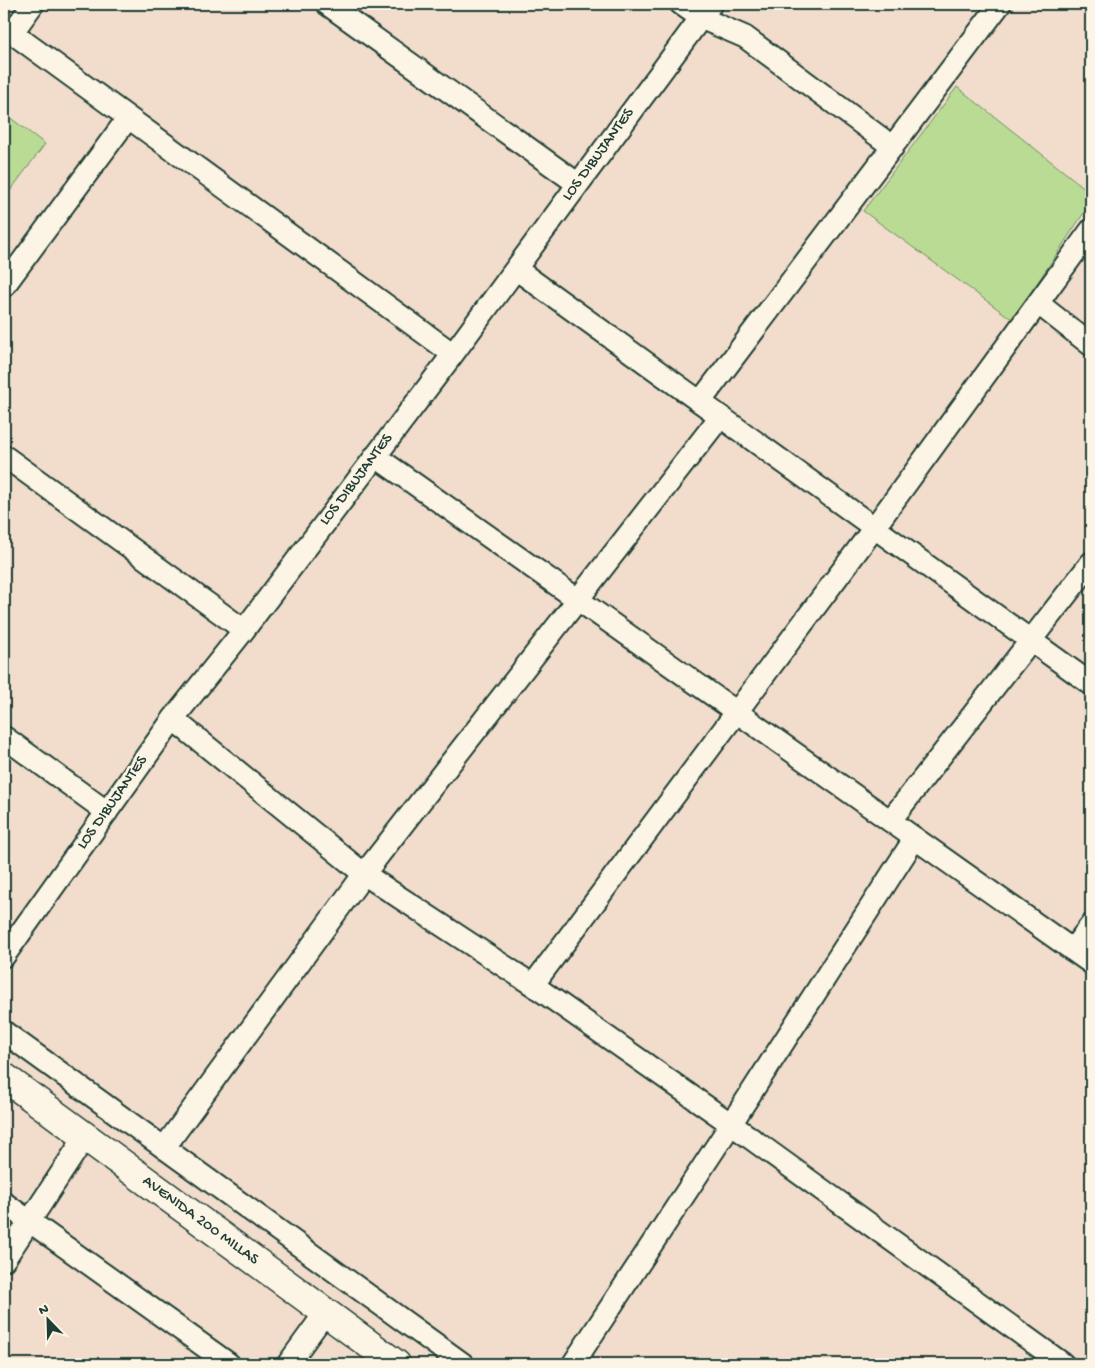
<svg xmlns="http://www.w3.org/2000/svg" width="1095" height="1368" viewBox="0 0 1095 1368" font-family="'Gochi Hand',sans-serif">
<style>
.green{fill:#badb94;stroke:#6c8c64}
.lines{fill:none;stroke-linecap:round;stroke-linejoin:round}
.street-casing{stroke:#1f3d34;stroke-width:25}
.secondary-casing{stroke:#1f3d34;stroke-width:31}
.street{stroke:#fcf5e5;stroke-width:21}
.secondary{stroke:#fcf5e5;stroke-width:28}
.labels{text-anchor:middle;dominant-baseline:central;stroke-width:5;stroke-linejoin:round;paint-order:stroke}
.street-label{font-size:16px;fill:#1f3d34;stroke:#fcf5e5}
</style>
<rect width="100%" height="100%" fill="#f2ddcc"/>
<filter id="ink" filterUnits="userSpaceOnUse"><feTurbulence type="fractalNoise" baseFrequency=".02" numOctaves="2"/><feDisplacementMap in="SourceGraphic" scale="10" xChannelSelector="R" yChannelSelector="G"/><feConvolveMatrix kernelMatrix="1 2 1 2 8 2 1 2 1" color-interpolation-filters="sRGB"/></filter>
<g filter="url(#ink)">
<path class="green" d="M957 87 1091 193V202L1013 320 863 211Z
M4 113 45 144 4 199Z"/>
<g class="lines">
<g class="street-casing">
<path id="street" d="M327 4 578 184
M681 4 701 18 745 37 893 147
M4 27 453 354
M12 33 33 4
M516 269 1091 684
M4 286 128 118
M1039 304 1091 345
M700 402 1000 4
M4 456 244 630
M375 456 1091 963
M173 719 364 874 533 985 731 1124 1063 1364
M4 737 107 812
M890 821 1091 563
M1072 950 1091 925
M4 956 173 719 244 630 453 354 711 4
M533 985 874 528 1091 230
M4 1032 463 1364
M164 1148 364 874 720 417
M4 1203 229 1364
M4 1260 85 1137
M288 1364 325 1313
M573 1364 731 1124 915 838"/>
</g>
<g class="secondary-casing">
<path id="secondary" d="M4 1077 396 1364"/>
</g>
<use href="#street" class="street"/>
<use href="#secondary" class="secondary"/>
</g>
</g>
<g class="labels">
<g class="street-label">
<text transform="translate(599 155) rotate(-54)">LOS DIBUJANTES</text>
<text transform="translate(357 480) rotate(-53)">LOS DIBUJANTES</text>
<text transform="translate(113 803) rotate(-55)">LOS DIBUJANTES</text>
<text transform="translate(200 1221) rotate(36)">AVENIDA 200 MILLAS</text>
</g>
</g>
<rect width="1095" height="1368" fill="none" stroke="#fcf5e5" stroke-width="20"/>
<rect x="10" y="10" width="1075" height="1348" fill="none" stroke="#1f3d34" stroke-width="2" filter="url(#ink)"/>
<g transform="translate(48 1320) rotate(337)" stroke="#fcf5e5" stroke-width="4" paint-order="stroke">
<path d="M0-4L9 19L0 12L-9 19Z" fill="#1f3d34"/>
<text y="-8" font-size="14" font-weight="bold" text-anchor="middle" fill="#1f3d34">N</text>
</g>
</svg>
